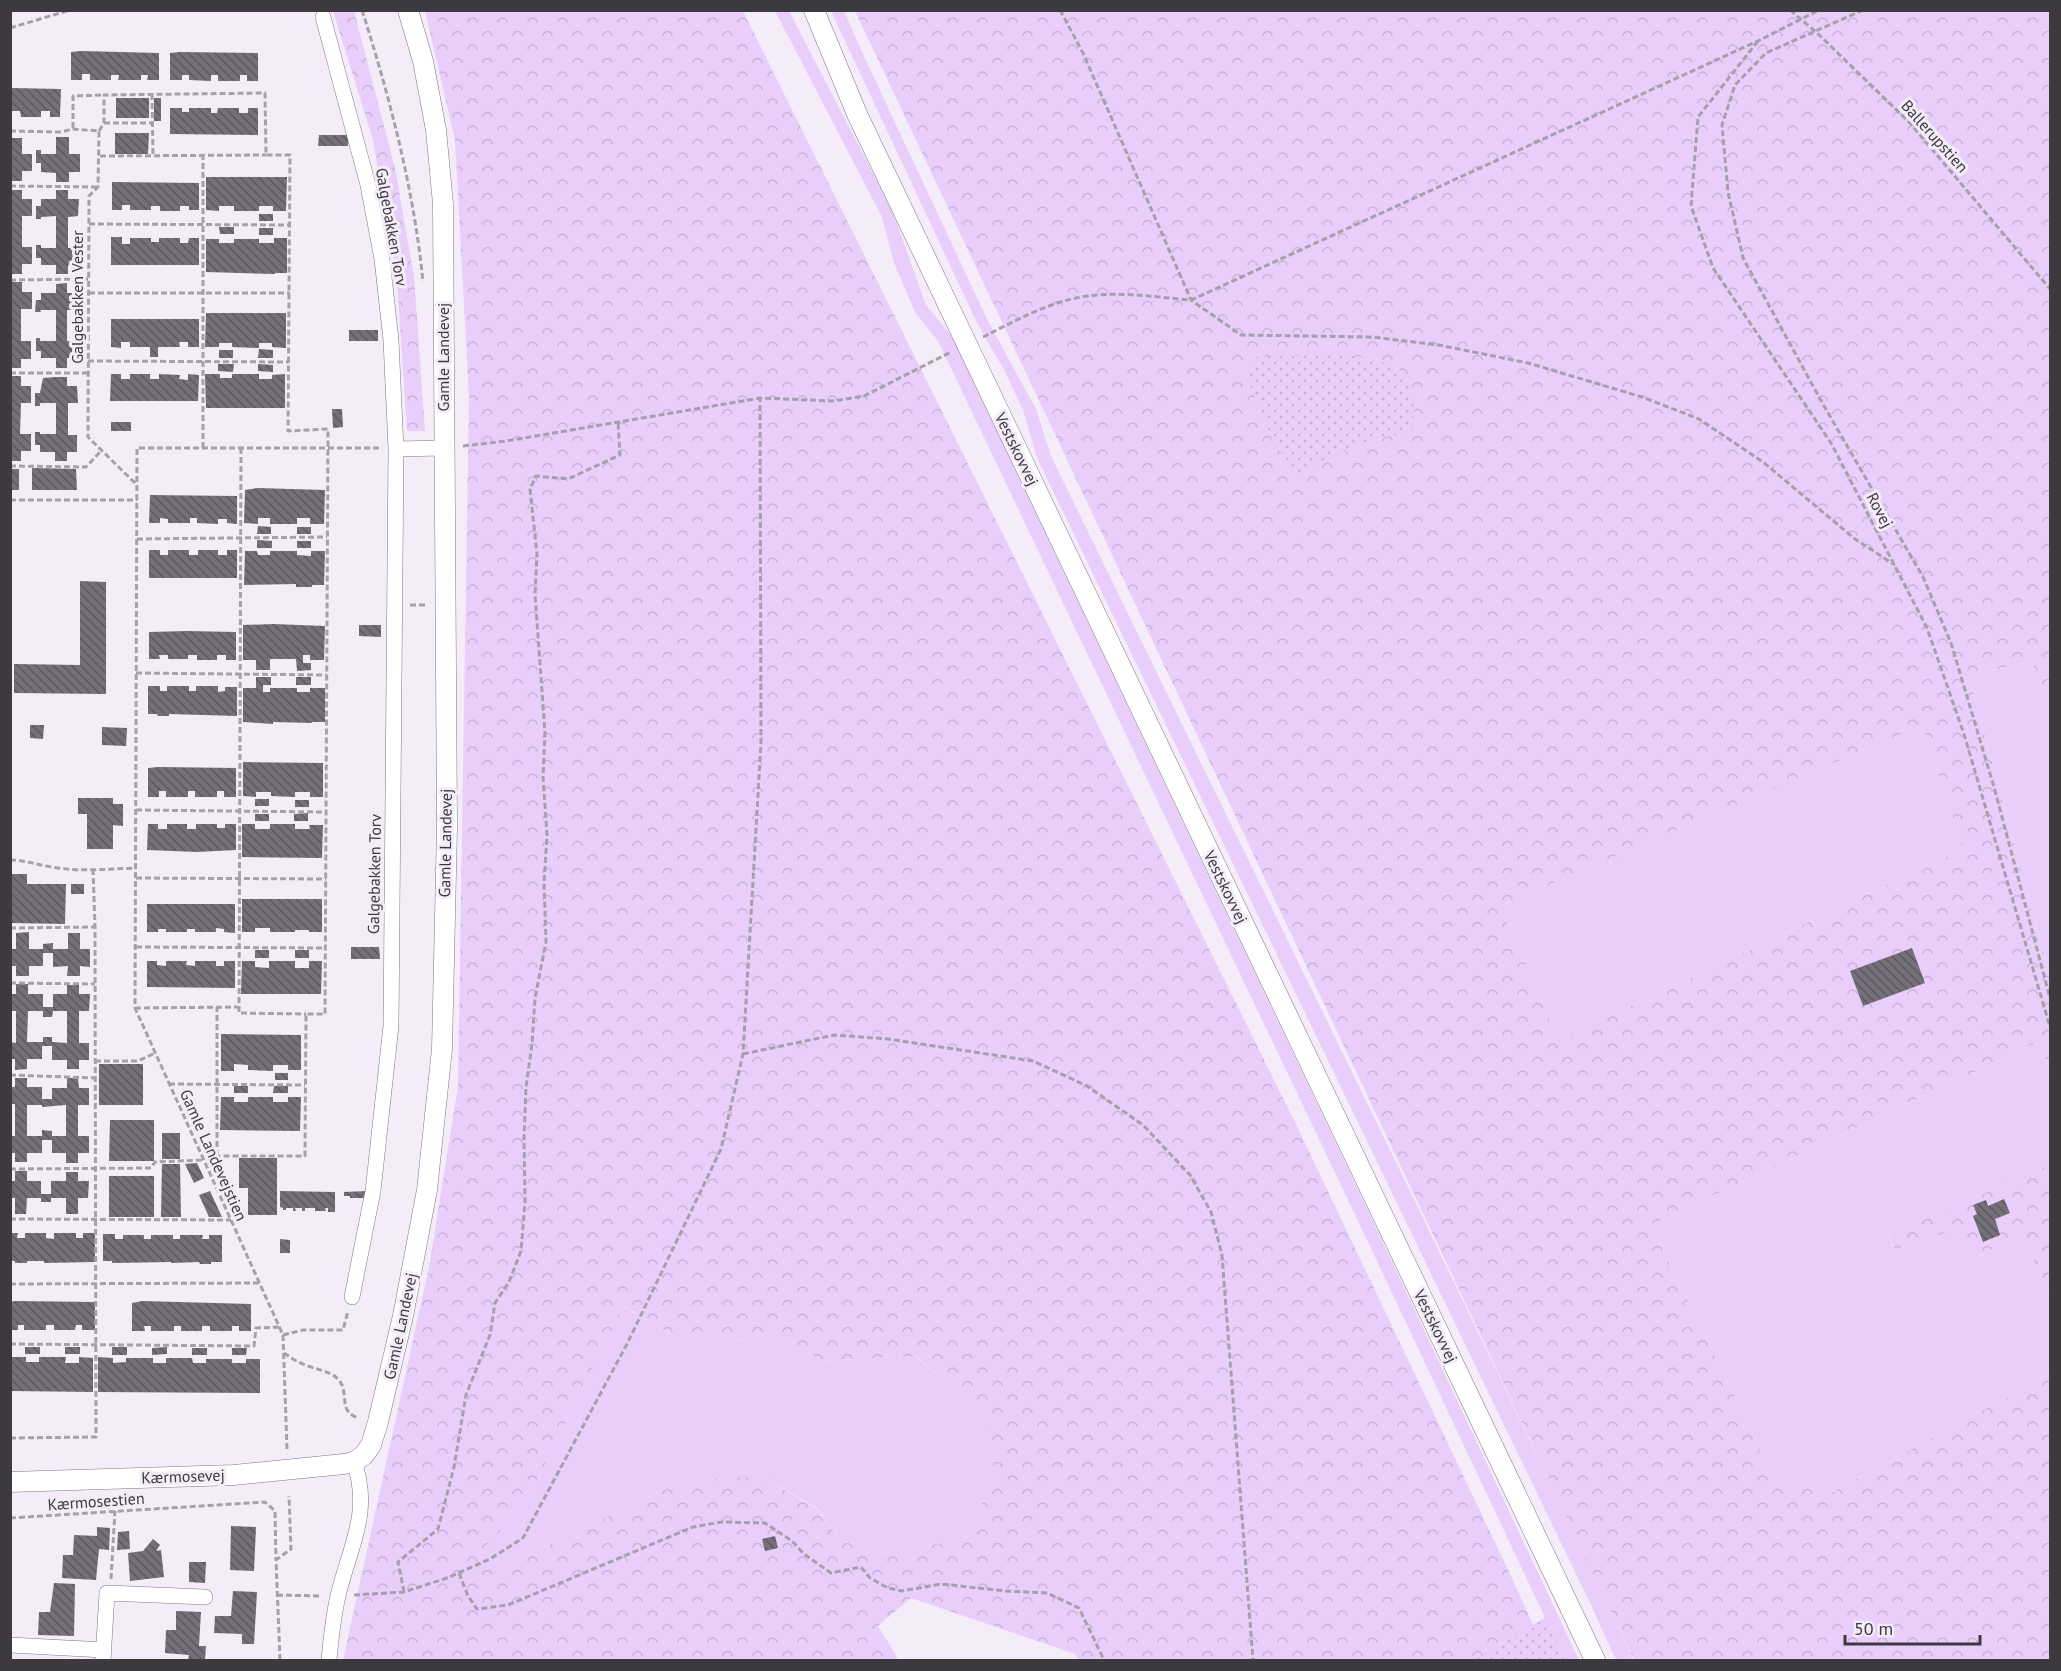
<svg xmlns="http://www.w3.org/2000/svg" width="2061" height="1671" viewBox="0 0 2061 1671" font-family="'PT Sans',sans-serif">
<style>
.grass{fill:#e9cefb}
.forest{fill:url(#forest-crowns);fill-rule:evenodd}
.park{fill:url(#park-dots)}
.building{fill:url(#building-back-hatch);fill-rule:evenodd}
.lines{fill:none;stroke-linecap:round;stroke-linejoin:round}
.minor-casing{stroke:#7e7782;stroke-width:16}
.tertiary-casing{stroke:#7e7782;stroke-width:21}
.path{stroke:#a5a0a9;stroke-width:3;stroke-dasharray:6 3;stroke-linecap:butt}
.minor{stroke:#fff;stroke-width:15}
.tertiary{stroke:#fff;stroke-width:20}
.labels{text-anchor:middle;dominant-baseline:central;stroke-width:6;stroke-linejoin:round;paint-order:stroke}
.street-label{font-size:16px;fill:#3d3a3f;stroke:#f4edf9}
</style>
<defs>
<pattern id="forest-crowns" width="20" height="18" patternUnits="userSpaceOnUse" patternTransform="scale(1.5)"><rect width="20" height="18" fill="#e9cefb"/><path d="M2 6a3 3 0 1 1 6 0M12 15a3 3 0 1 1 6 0" fill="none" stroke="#c9b2d8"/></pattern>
<pattern id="park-dots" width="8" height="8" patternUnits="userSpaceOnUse" patternTransform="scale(1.5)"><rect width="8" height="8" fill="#e9cefb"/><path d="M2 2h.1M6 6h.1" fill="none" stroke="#c9b2d8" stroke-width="1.8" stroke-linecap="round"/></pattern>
<pattern id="building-back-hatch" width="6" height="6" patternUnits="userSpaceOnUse" patternTransform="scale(1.5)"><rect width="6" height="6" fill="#756f79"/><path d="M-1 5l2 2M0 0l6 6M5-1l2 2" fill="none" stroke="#5c5860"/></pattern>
</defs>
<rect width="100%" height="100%" fill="#f4edf9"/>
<path class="grass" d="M775 11H789L892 210 926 305 951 335 1370 1215 1579 1660H1565L1359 1223 938 341 915 312 894 263 882 217Z
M831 11H844L862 52 987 319 1036 409 1051 456 1414 1199 1606 1599 1633 1660H1616L1591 1605 1037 458 1023 410 1004 370 978 325Z
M2031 661 2050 710V978L1969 676Z
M1922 724 1963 849 1559 1040 1500 906Z
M2040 1041 2050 1076V1165L1888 1236 1895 1250 1955 1230 1969 1261 2021 1236 2050 1293V1374L1829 1494 1775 1479 1651 1225Z
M623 1306 680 1340 780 1339 822 1361 915 1356 987 1416 995 1477 964 1539 885 1553 841 1541 818 1509 764 1477H725L663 1490 502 1568 487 1544 524 1506Z"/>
<path class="forest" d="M333 11H354L395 168 414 276 425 431H407L397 281 373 140Z
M425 11H743L1295 1122 1510 1574 1549 1660H1079L1075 1654 911 1598 878 1626 899 1660H343L429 1267 458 1086 469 397 455 140ZM624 1306 680 1340 780 1339 822 1361 916 1356 986 1416 995 1477 964 1539 885 1553 841 1541 818 1510 764 1477H725L663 1490 502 1568 488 1544 524 1506Z
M855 11H2050V710L2031 661 1969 676 2050 978V1076L2040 1041 1651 1225 1775 1479 1829 1494 2050 1374V1660H1634ZM1922 725 1963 849 1559 1040 1500 906Z
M2050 1165V1293L2021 1236 1968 1261 1955 1230 1895 1250 1888 1235Z"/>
<path class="park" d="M1344 354 1377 360 1405 372 1414 406 1412 434C1370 434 1334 455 1298 474L1274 444 1245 373 1257 357Z
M1546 1617 1565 1660H1475Z"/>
<path class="building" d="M81 51 159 53V80H147L148 75H141V80H118L119 75H111V80H90V74H82V80H71V52Z
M180 52 258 53V81H247V75H240V81H218V75H211V81L189 80V75H182V80H170V53Z
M12 88 61 89 60 117H50V111H41V117H21L20 111H10Z
M116 98H149V118H116Z
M154 98H161V121H154Z
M170 108H182V112H189V108H211V113H217L218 108H239V113H248V108H258V135L170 134Z
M115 133H149L148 154H115Z
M319 135H348V146H318Z
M56 137H69V154H80V172H69V182H56V173L41 172V163H36V150H41V154H56Z
M10 138H22V154H32V171H22V181H10Z
M206 177H287L286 211H273V206H259V211H234V206H219V211L206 210Z
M112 182 199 183V210H189V206H180V211H160V206H151V210H130V205H122V210H112Z
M10 190H22V199H32V216H22V247H32V264H22V274H10Z
M56 190H68V199H79L78 216 68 217V248H78V265H68V274H56V265H41V258H36V245H41V248H56V216L41 217V219H36V206H41V199H56Z
M259 214H273V221H259Z
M219 227H234V234H220Z
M259 228H273V235H259Z
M111 237H122V244H130V238H151V242H159V238H180V243H188L189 238H199V265H111Z
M274 238H287V273H275V274L206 272V239H219V243H234V239H259V243H274Z
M10 282H22V292H32V309H21V341H31V359H21V368H10Z
M67 283V293H78V310H67V341H78L77 358H67V368H56V358H41V351H36V338H40V341H56V310H40L41 312H35L36 300H41V293H56V284Z
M206 313H286V348L272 347V343H259V348L232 347V343H219V347H205Z
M111 319H199V347H188V342H179L180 347H158V357H150V347H130V342H121V348L111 347Z
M349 330H378V341H349Z
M259 349 273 350V358H258Z
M219 350H233V358H219Z
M218 364H234L233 372 218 371Z
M258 364 273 365V372L258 371Z
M111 374H121V379H130V374H150V379H159V374L180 375 179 379 188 380V374L199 375 198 401H110Z
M205 374H220V378H232V374H259V379H272V375L285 374V408H206Z
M10 376H21V386H31V403H21L20 434H31V451H21V461H10Z
M56 377H67V386H77L78 403H68V435H77V452H67V461H55V452H40V445H35V432H40V434H56V403H40V406H35V393H40L43 378Z
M332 409H342L343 427 333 428Z
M111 422H131V431H111Z
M32 468 76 469 77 490H32Z
M10 469H19V490H10Z
M257 488 325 490 324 524H310V518H297V524H270V518H258V524L244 523 245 490Z
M150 495 237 496V524L227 523V519H218V524L197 523V518H190V523H168V519L160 518V523H149Z
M258 526 271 527V534H257Z
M297 527H311V534H297Z
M257 540 272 541V548H257Z
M297 541H311V548H297Z
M149 550H160V555H168V550H189V555H198V550H218V555H227V550H237V578H149Z
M245 551H257L258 555H270V551H297V555L311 556V551H325L324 585H312V587H296V584L244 585Z
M80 581 106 582V694L14 693V664L80 665Z
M273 624 325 626 324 660H310V655H303V663H311V670L297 671 296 659H270V670H256V660H243V625Z
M359 625H381V637L359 636Z
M187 631 236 632V660H226V655H217V660H197V655H188V659H168V655H159L160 659H149V632Z
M256 677H271V685H263V692H270V688H297V692H310V688H325V722H312V723L273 722V724L243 722V688H256Z
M296 677H311V685H296Z
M148 686H160V691H167V686H189V691H196V686H218V692L225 691V687H237V716L169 714V716H158L157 714H148Z
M30 725H44L43 739 30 738Z
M102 727 127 728 126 746 102 745Z
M243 762 323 763V797H310V792H295V797L271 796V792H256V797L243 796Z
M158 767 236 768V797H224V791H217V797H195V791H188V797H166V791H159V797H148V768Z
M78 798H113V804H123V826L113 825V849H87V814H78Z
M255 799H269V806H255Z
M295 800H309V807H295Z
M308 813V821H294V814Z
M255 814H269V821H255Z
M148 824H158V829H167V824H187V829H196V824H217V828H225V824H236V850L197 852 147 850Z
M242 824H255V829H270V824H295V829H310L309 825H323L322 858 242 857Z
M10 874H27V884H66L65 924 10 923Z
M71 884H84V894H71Z
M242 899H322V932H309V930H295V932H270V928H255V932H242Z
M147 904H235V933L224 932V929L216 928V932H195V929H187V932H166V929H158V932H147Z
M29 932V949H43V944L53 943V949H68V933H80V949H90V967L80 966V976H67L68 966 53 967V953H43V966H29V976H16V966H10V949H16V933Z
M351 947H379L380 959H351Z
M1912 948 1925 983 1863 1006 1850 971Z
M255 950H269V958H255Z
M295 950H309V958H295Z
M147 961H157V965L166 966V961H187L186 965 195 966V961H216V966H224V961H235V988L147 987Z
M242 961H255V967L269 968V961H295V968H309V961H322L321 994H241Z
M16 984H28V994H43V1007H53V994H67V985H79V994H90L89 1011H79V1043H89V1060H79V1069H67V1060H52V1046H42V1059H27V1069L15 1070V1059H10V1042L16 1043V1011H10V994H16ZM28 1011H43V1017H52L53 1011H67V1043L52 1042V1037H43V1042H27Z
M221 1034 301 1035V1070H288V1065H273V1071L248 1070V1065L234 1064V1071H221Z
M99 1064H143V1105H99Z
M275 1073H288V1080H275Z
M15 1078H27V1087H42V1099H52V1088H67V1078H78L79 1088H89V1105H78V1136H89V1153H78V1163H66V1153H52V1140H42V1153H27V1162H15V1153H10V1136H15V1104H10V1087H15ZM27 1105H42V1107L66 1105V1136H52V1131L42 1130V1136H27Z
M234 1086H248V1093H234Z
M274 1086H288V1093H273Z
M221 1097H234V1102H248V1097H273V1102H288V1097H301L300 1131 220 1130Z
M110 1120H154V1161H109Z
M162 1133H180V1159H162Z
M239 1158H277V1215H248V1188H239Z
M197 1163 204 1178 194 1183 185 1164Z
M162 1164H180L181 1217H161Z
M15 1171H27V1181H41V1194H51V1181H66V1172H78V1181H89L88 1198H78V1214H66V1198H51V1202H41V1198H27L26 1214H15V1198H10V1181H15Z
M109 1176H154V1217H109Z
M210 1191 222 1217H209L199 1195Z
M280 1191 335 1192V1212H328V1208H325L326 1211H315V1208H305V1211H302V1208H295L296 1211H293V1208H286V1210H283V1208L280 1207Z
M367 1191 366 1198H350V1196H344V1192Z
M2004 1199 2010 1213 1995 1219 2000 1235 1983 1242 1973 1216 1977 1214 1973 1205 1986 1200 1988 1206Z
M10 1233H18L17 1238H25V1233H46V1238L54 1239V1233H76V1238H83V1233H95V1262L44 1263V1261H27V1263H15V1261H10Z
M103 1234H115V1239H123V1235H144V1239H151V1235H173V1239H180V1235H203L202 1239H209V1235H222V1262H211V1264H200L199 1262 171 1263V1262L112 1263V1261H103Z
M280 1239 290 1240V1253H280Z
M15 1301 95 1302V1330H82V1325H76L75 1330H54V1325H46V1330H24V1325H18V1330H10V1302Z
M142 1301 251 1304V1331H239V1326H232V1331H210V1326H202V1331H181V1326H174V1331H151V1326H144L145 1331H132V1303Z
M25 1347H40V1354H25Z
M65 1347H80V1354H65Z
M112 1347H127V1355H112Z
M167 1347V1354L152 1355V1348Z
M192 1348H207V1355H192Z
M232 1348H247L246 1355H232Z
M10 1357H26V1362H39V1357H66L65 1363H79V1357L93 1358V1392L10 1391Z
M98 1357 113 1358V1363L126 1362V1358H153V1363H166V1358H192L193 1363H206V1359H232V1363H246V1359H260V1393L98 1392Z
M231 1526 256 1527 254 1571 230 1570Z
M97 1527 110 1528 109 1550 99 1549 96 1580 62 1578 63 1555H73L74 1535 97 1536Z
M129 1531 130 1549 117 1550 118 1532Z
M775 1536 778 1548 765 1551 762 1539Z
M153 1539 160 1545 156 1551 161 1550 164 1577 130 1581 128 1553 143 1551Z
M189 1562H206L205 1583 189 1582Z
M54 1583 75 1584 74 1636 38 1635 39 1612H50Z
M233 1591 257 1592 254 1644H242V1634L214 1633 215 1616H231Z
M176 1611 201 1612 199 1646H206L205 1660H188L189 1655 165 1653 166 1630H176Z"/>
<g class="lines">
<g class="minor-casing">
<path id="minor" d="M323 17 368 185 382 259 391 340 396 449 391 1026 373 1191 352 1297
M396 449 443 448
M10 1645 104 1650
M103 1660 107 1593 205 1597
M329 1660C331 1639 333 1617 338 1596 349 1548 372 1513 354 1462"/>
</g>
<g class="tertiary-casing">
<path id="tertiary" d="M814 10 857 114 1595 1660
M10 1482 234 1475 344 1464 354 1462 364 1455 371 1445 378 1422 403 1316 427 1190 442 1049 447 828 443 204 436 130 423 61 408 10"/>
</g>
<path class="path" d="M362 10C390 98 414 190 423 282
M1060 10 1083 53 1191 300 1241 335 1372 337 1439 345 1528 363 1642 397 1699 419 1763 462 1855 539 1895 565
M1790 10 1816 32 1909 122 2050 289
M1863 10 1766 53 1735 85 1722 125 1728 192 1743 258 1824 406 1923 577 1951 643 1994 787 2050 998
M10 28 70 10
M1758 41 1698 117 1691 206 1713 268 1831 443 1927 628 1964 734 2050 1027
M152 94 153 155
M104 123H152
M73 128V96L104 95
M10 131 61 132 73 129 99 131 98 187 89 196 88 437 137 485
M99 131 104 123V95L265 93 266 155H290L288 431 328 429 325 1014H306L305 1156H202
M100 156 266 155
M10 186 98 187
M89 224 290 225
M10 280 89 279
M89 293H290
M983 337C1013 322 1043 305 1076 298 1113 290 1153 297 1191 300L1758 41 1819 10
M88 361 289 362
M10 373H88
M463 446 506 441 760 398 833 401 864 396 951 352
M203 448V155
M241 448 239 1013 306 1014
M10 466 86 467 101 451
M10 500H137
M137 539 327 537
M410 605H428
M136 673 326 675
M136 810 325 812
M10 860C25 860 37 865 52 867 79 872 108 869 136 868
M136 878 326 879
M10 928 95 927
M136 947 326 948
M10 983 95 984
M135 1008 238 1007
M743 1054 834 1035 888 1039 1033 1061 1087 1086 1143 1125 1190 1175 1211 1212 1222 1255 1253 1660
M95 1061H138L155 1053
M10 1075 95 1078
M169 1084 305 1085
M217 1156V1007
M10 1169 151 1168 155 1162 203 1160
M10 1219 231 1220
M10 1284 259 1283
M283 1335 303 1330H343L348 1311
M10 1344 254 1346 256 1328 279 1327
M284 1353C290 1357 297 1362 305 1365 315 1369 331 1371 339 1380 350 1394 337 1412 359 1418
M10 1438 96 1437 95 927 93 869
M287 1449 283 1335 135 1008 137 448H379
M10 1518 265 1502 275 1511 276 1560
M459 1573 468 1596 477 1609 508 1605 693 1527 722 1522 765 1523 792 1541 804 1554 831 1573 861 1567 870 1578 888 1588 902 1591 941 1584 1006 1591 1047 1593 1079 1608 1104 1660
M111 1579 115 1511
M404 1592 398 1562 438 1529 454 1467 466 1395 490 1335 495 1303 509 1282 521 1251 525 1202 524 1139 526 1087 532 1044 535 998 546 942 544 883 547 835 543 777 545 733 535 594 537 554 530 489 536 476 568 479 620 455 618 422
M277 1595 321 1596
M354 1595 404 1592 447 1578 490 1559 523 1538 627 1344 721 1149 743 1054 761 743 760 398
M280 1660 276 1560 291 1549 289 1496"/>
<use href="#minor" class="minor"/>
<use href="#tertiary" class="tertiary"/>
</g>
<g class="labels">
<g class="street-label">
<text transform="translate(1935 136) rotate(48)">Ballerupstien</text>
<text transform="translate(392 227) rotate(80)">Galgebakken Torv</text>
<text transform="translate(77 297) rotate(-90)">Galgebakken Vester</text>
<text transform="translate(443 357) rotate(-90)">Gamle Landevej</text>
<text transform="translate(1017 449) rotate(64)">Vestskovvej</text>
<text transform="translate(1880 510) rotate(62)">Rovej</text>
<text transform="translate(445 843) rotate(-89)">Gamle Landevej</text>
<text transform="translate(374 874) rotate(-89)">Galgebakken Torv</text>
<text transform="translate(1226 887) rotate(64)">Vestskovvej</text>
<text transform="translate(214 1155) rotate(66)">Gamle Landevejstien</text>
<text transform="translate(400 1326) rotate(-78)">Gamle Landevej</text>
<text transform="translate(1436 1326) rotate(64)">Vestskovvej</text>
<text transform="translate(183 1476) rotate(-2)">Kærmosevej</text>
<text transform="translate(96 1501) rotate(-4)">Kærmosestien</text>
</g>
</g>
<rect width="2061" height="1671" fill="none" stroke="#3d3a3f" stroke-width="24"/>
<path d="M1845 1635v9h135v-9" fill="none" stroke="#3d3a3f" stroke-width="3"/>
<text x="1854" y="1635" font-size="18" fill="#3d3a3f" stroke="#f4edf9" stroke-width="4.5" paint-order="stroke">50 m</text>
</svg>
